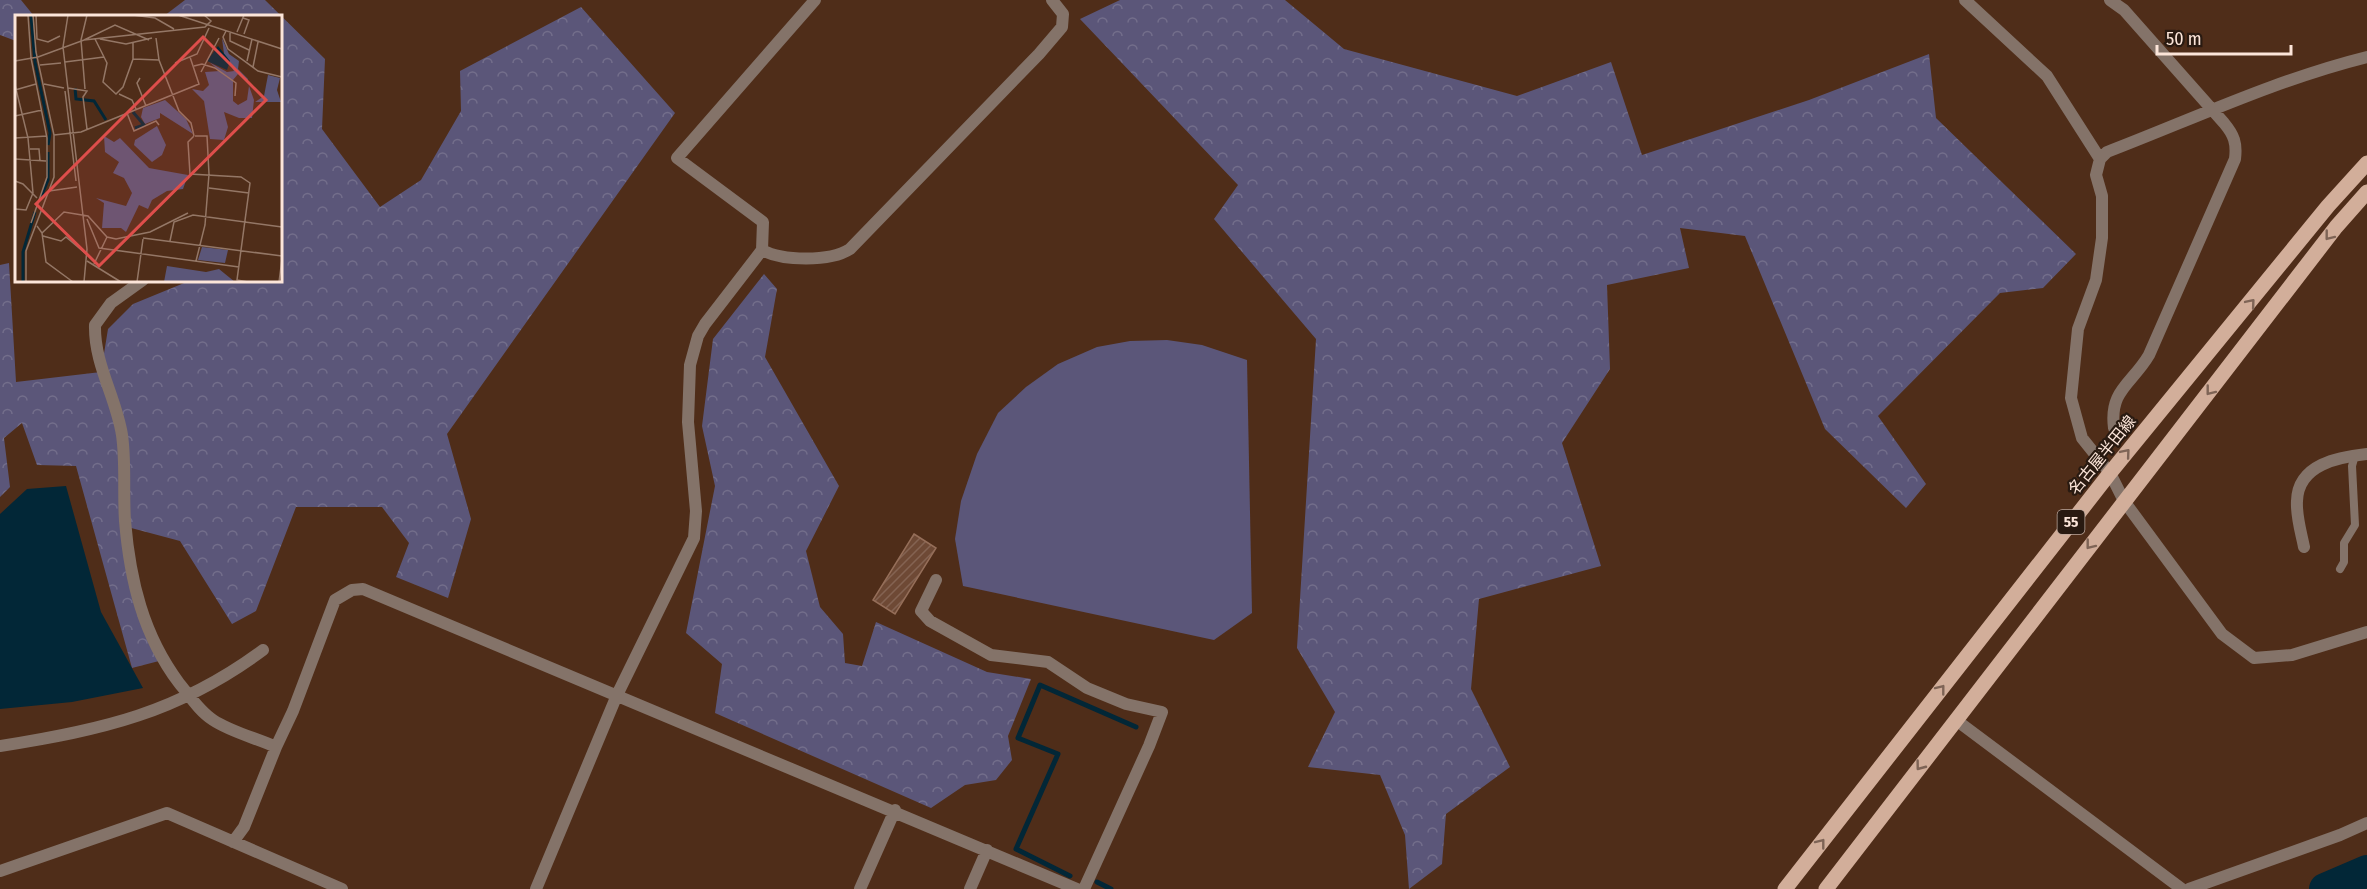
<svg xmlns="http://www.w3.org/2000/svg" width="2367" height="889" viewBox="0 0 2367 889" font-family="'Fira Sans Condensed','Noto Sans JP',sans-serif">
<style>
.forest{fill:url(#forest-crowns)}
.garden{fill:#5b5679}
.water{fill:#022737}
.lines{fill:none;stroke-linecap:round;stroke-linejoin:round}
.stream{stroke:#022737;stroke-width:5}
.river{stroke:#022737;stroke-width:32}
.building{fill:url(#building-hatch);stroke:#956e59;stroke-width:1.5}
.service{stroke:#847369;stroke-width:8}
.minor{stroke:#847369;stroke-width:12}
.primary{stroke:#d2ae9a;stroke-width:15}
.oneway{stroke:#7e6456}
.labels{text-anchor:middle;dominant-baseline:central;stroke-width:4.5;stroke-linejoin:round;paint-order:stroke}
.shield{fill:#291a11;stroke:#bda89d;stroke-width:1.5}
.shield-label{font-size:15px;font-weight:bold;fill:#fce5d9}
.street-label{font-size:16px;fill:#fce5d9;stroke:#291a11}
.inset-river{fill:none;stroke:#022737;stroke-width:3}
.inset-road{fill:none;stroke:#947766;stroke-width:1.5}
.view{fill:#de4e4b;fill-opacity:0.15;stroke:#de4e4b;stroke-width:3}
.inset-edge{fill:none;stroke:#fce5d9;stroke-width:3}
</style>
<defs>
<pattern id="forest-crowns" width="20" height="18" patternUnits="userSpaceOnUse" patternTransform="scale(1.5)"><rect width="20" height="18" fill="#5b5679"/><path d="M2 6a3 3 0 1 1 6 0M12 15a3 3 0 1 1 6 0" fill="none" stroke="#736e8b"/></pattern>
<pattern id="building-hatch" width="6" height="6" patternUnits="userSpaceOnUse" patternTransform="scale(1.5)"><rect width="6" height="6" fill="#6e4935"/><path d="M-1 1l2-2M0 6l6-6M5 7l2-2" fill="none" stroke="#846352"/></pattern>
</defs>
<rect width="100%" height="100%" fill="#4f2d19"/>
<path class="forest" d="M0 0H21L34 16H16V41L0 35Z
M185 0H265L325 59 322 129 380 207 421 180 461 111 460 71 581 7 675 113 447 434 471 519 448 598 396 577 409 543 382 507H296L256 611 232 624 180 541 120 525 159 661 132 668 76 466 37 465 22 423 4 438 10 487 0 497V265L9 263 16 382 101 372 108 329 133 304 189 281 280 280V16H164Z
M1120 0H1285L1344 49 1517 96 1611 62 1642 155 1809 100 1929 54 1936 118 2076 254 2043 288 2000 293 1878 416 1926 484 1906 508 1825 429 1745 236 1680 228 1689 268 1607 285 1610 369 1562 443 1601 566 1479 599 1471 689 1510 767 1446 814 1442 864 1409 889 1405 835 1380 775 1308 767 1335 712 1297 648 1316 339 1214 219 1238 185 1080 19Z
M764 274 777 289 765 357 839 486 806 551 820 607 843 634 845 663 862 666 876 622 987 672 1031 679 1008 736 1012 760 996 780 965 785 931 808 715 713 722 664 686 633 715 486 702 426 713 339Z"/>
<path class="garden" d="M1167 340 1202 345 1247 360 1252 613 1214 640 963 586 955 539 961 501 977 454 998 413 1026 387 1058 364 1097 347 1130 341Z"/>
<path class="water" d="M66 486 101 612 143 688 72 702 0 709V514L27 489Z"/>
<g class="lines">
<path class="stream" d="M1070 876 1016 849 1058 754 1018 738 1040 685 1136 727
M1097 882 1111 889"/>
<path class="river" d="M2325 889 2367 871"/>
</g>
<path class="building" d="M914 534 936 548 895 614 873 600Z"/>
<g class="lines">
<path class="service" d="M2340 569 2344 562V543L2355 525 2352 466 2355 455"/>
<path class="minor" d="M1965 0 2047 76 2100 159 2096 175 2102 196V238L2096 280 2078 329 2071 398 2082 438 2110 473 2124 501 2222 634 2254 658 2292 655 2367 632
M2110 0 2124 10 2224 123C2234 135 2237 143 2235 159L2149 355C2132 384 2109 390 2114 428
M2100 159 2107 152C2193 119 2278 79 2367 57
M762 250C782 261 830 262 850 249L1039 54 1062 27 1063 14 1052 0
M143 280 111 303 95 325C94 364 116 397 122 435 126 463 123 492 125 521 130 580 143 635 179 683 189 695 199 711 213 720 231 732 256 738 276 747
M2304 547C2301 532 2296 516 2297 501 2298 464 2339 457 2367 454
M936 580 921 611 930 621 991 655 1048 662 1087 688 1126 704 1162 712 1149 746 1084 889
M1956 720 2182 889
M0 746C102 730 178 713 263 650
M233 842 244 827 276 747 293 711 335 600 352 590 363 589 1077 889
M0 871 167 813 342 889
M536 889 617 695 694 538 696 511 688 422 690 365 698 336 705 324 762 250 763 222 677 158 815 0
M860 889 895 810
M970 889 987 850
M2189 889 2340 835 2367 823"/>
<path class="primary" d="M1785 889 2110 473 2328 206 2367 163
M1826 889 2336 227 2367 192"/>
</g>
<defs><path id="oneway-chevron" d="M-2-3.5L2.5 0L-2 3.5" fill="none" stroke-width="1.6" stroke-linecap="round" stroke-linejoin="round" transform="scale(1.5)"/></defs>
<g class="oneway">
<use href="#oneway-chevron" transform="translate(2329 236) rotate(128)"/>
<use href="#oneway-chevron" transform="translate(2251 303) rotate(-50)"/>
<use href="#oneway-chevron" transform="translate(2210 391) rotate(128)"/>
<use href="#oneway-chevron" transform="translate(2126 453) rotate(-50)"/>
<use href="#oneway-chevron" transform="translate(2090 545) rotate(128)"/>
<use href="#oneway-chevron" transform="translate(1941 689) rotate(-52)"/>
<use href="#oneway-chevron" transform="translate(1920 766) rotate(127)"/>
<use href="#oneway-chevron" transform="translate(1821 843) rotate(-52)"/>
</g>
<g class="labels">
<rect class="shield" x="2057.5" y="510" width="27" height="24" rx="4.5"/>
<g class="shield-label">
<text x="2071" y="522">55</text>
</g>
<g class="street-label">
<text transform="translate(2102 455) rotate(-51)">名古屋半田線</text>
</g>
</g>
<g transform="translate(15 15)">
<rect width="267" height="267" fill="#4f2d19"/>
<path d="M207 23 214 39 224 46 223 54 233 64 232 67 223 59 218 65V86L223 90 232 85 234 71 239 85 237 103H224L209 97 213 112 209 125 195 124 189 86 177 74 188 76 194 70 190 57 205 56 194 47 212 57 219 56 209 39ZM253 60 265 63 262 75 266 87H240L249 81ZM150 85 171 104 178 119 145 98V103L130 109 126 102 128 93ZM89 121 99 127 105 123 134 153 173 160 168 174 152 176 137 185 133 194 124 190 111 217 106 213H87L89 188 81 183 111 191 117 178 109 163 98 158 104 147 90 137ZM187 232 213 235 210 248 183 245ZM152 251 191 257 204 254 220 267H149Z" fill="#5b5679"/>
<path d="M142 111 151 130 147 140 137 147 119 130 120 125Z" fill="#5b5679"/>
<path d="M203 31 215 46 212 55 192 46Z" fill="#022737"/>
<path class="inset-river" d="M16 0 20 47 35 118 33 130M60 73 61 84 79 86 91 105M118 97 129 110 120 113M26 182 33 165V137M8 267V237L20 197"/>
<path class="inset-road" d="M13 0 16 43 32 123V162L16 208M21 0 22 24 33 27 45 21M53 0 48 32 72 234 69 267M118 0 140 3 159 14M163 0 267 34M228 3 234 5 229 19M211 16 208 22 213 34 243 56 267 62M215 17V26L234 35M222 17 229 0M141 23 144 45 164 96 176 108 179 121M80 24 92 48 88 67 101 79 108 72 118 44V28M85 24 111 29 137 23M69 25 100 10 134 25M118 44 144 45M0 46 23 42 69 25 190 12 196 6 189 0M232 46 237 24M50 47 89 42M160 48 182 39 194 13M25 50 46 48M179 51 187 49 200 53 221 68 220 81M238 52 243 27M186 57 204 23M125 63 122 68 131 91M29 69 49 73M0 70 13 123 18 178 11 195 0 194M53 73 72 76 68 82 72 114M70 74 66 25 72 0M0 75 21 69M50 76 61 166M104 79 117 85 121 94M112 98 119 116 141 106 144 110M0 101 27 95M39 120 66 117 184 69 175 42M179 121 173 127 175 159 226 162 235 168 222 265 233 267M180 121H192L194 159 190 210 181 246M0 123 32 121M15 134H24L25 146M0 144 31 146M0 166 8 169 22 183M194 173 234 178M34 176 62 172M72 204 84 233 224 252M22 211 27 218 31 247 58 267M27 218 49 197 73 201 92 222 101 224 135 217 173 198M28 221 46 226 51 222 70 238M128 223 267 241M155 226 159 207 178 200 267 212M72 246 106 267M79 249 92 222M11 267V236L39 162V120L21 37 18 0M122 267 128 224M264 267 267 244"/>
<path class="view" d="M188 22 251 85 84 251 21 189Z"/>
<rect width="267" height="267" class="inset-edge"/>
</g>
<path d="M2157 45v9h134v-9" fill="none" stroke="#fce5d9" stroke-width="3"/>
<text x="2166" y="45" font-size="18" fill="#fce5d9" stroke="#291a11" stroke-width="4.5" paint-order="stroke">50 m</text>
</svg>
